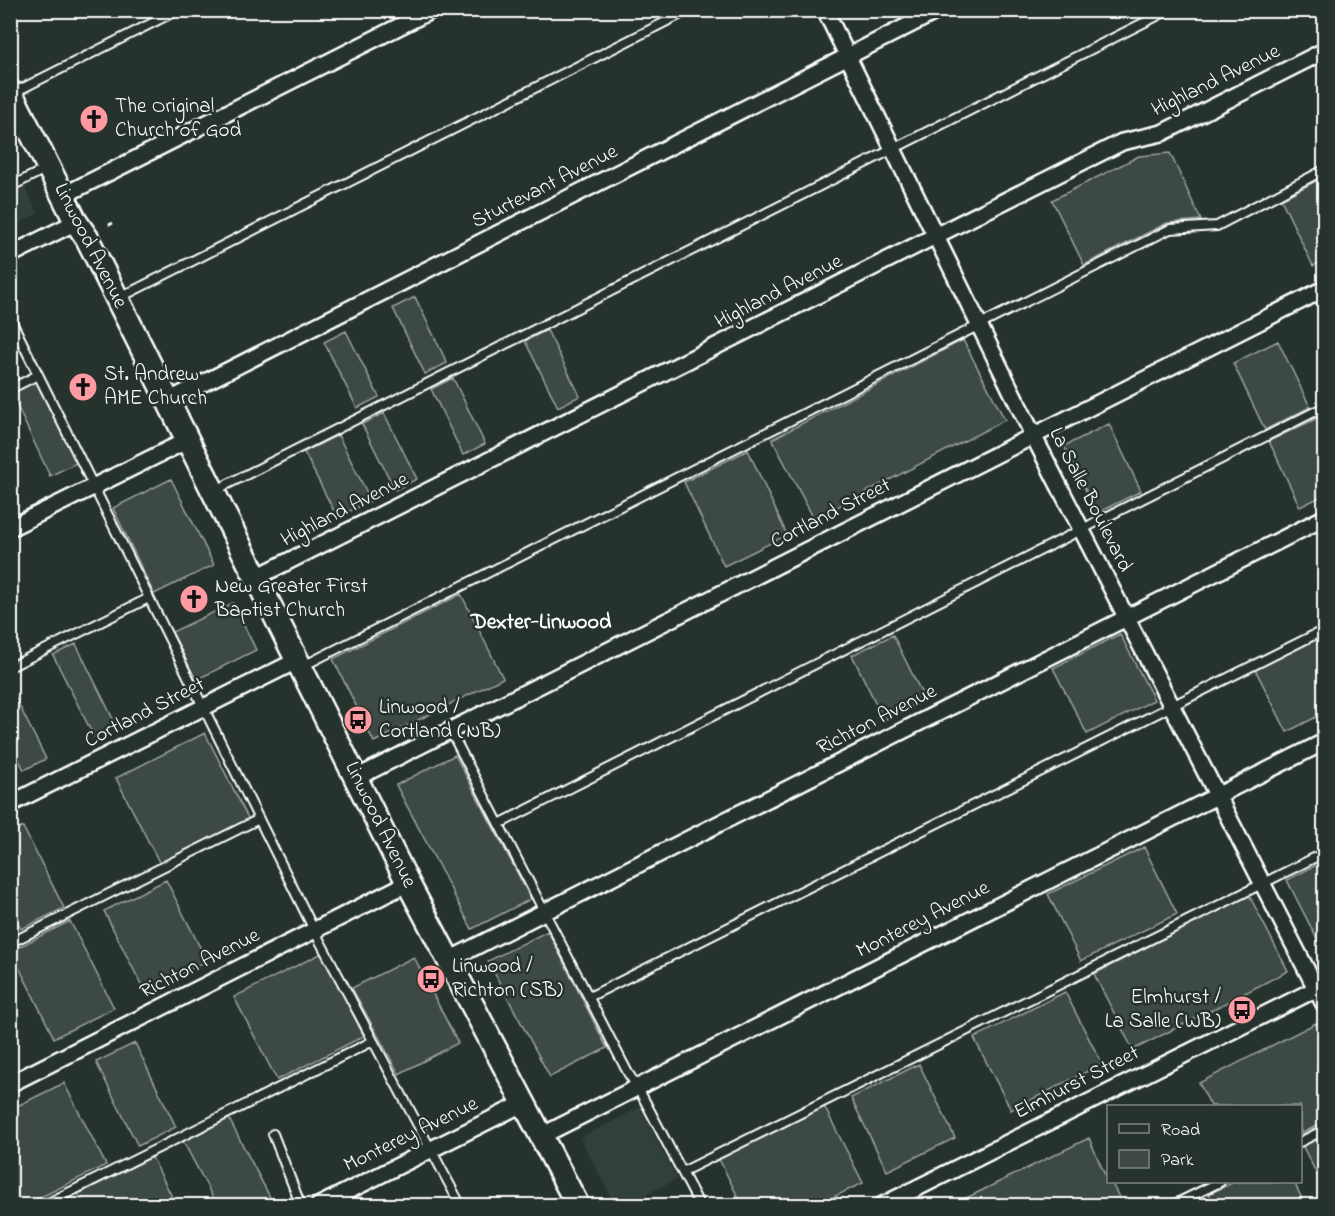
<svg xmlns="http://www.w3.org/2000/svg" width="1335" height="1216" viewBox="0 0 1335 1216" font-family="'Indie Flower',sans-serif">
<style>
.built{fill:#333f3a}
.green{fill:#3e4944;stroke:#9ea4a2;stroke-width:1.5}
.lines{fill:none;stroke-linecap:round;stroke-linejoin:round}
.lane-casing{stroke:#fff;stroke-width:12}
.street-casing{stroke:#fff;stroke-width:20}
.secondary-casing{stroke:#fff;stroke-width:27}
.path{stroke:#fff;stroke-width:3;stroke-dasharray:4.5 4.5;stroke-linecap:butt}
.lane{stroke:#26332d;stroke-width:8}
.street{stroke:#26332d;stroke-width:15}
.secondary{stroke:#26332d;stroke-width:22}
.labels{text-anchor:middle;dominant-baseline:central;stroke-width:5;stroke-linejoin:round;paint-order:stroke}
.street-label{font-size:21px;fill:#fff;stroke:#26332d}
.poi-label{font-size:21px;fill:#fff;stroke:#26332d;text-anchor:start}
.neighbourhood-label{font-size:22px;font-weight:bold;fill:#fff;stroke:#26332d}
</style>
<rect width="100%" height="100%" fill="#26332d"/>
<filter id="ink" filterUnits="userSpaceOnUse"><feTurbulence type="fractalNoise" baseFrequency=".0167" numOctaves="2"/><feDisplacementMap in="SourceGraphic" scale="12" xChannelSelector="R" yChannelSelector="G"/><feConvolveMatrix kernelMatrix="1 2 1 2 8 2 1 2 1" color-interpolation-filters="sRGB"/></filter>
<g filter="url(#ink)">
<path class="built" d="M10 159 38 213 11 227H10Z
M640 1107 677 1179 625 1205H615L580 1138Z"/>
<path class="green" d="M1170 153 1201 220 1167 223 1084 265 1052 200 1139 156Z
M1324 177V260L1313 266 1281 199Z
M415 297 447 363 425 374 393 308Z
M547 330 580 396 558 407 525 341Z
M346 331 379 397 357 408 324 342Z
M963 340 1005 420 814 519 772 439Z
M1278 341 1310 407 1265 430 1233 363Z
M453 378 485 444 463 455 431 389Z
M37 380 78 462 50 476 11 393Z
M384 413 417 479 395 490 362 424Z
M1324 415V495L1300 507 1269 441Z
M1109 424 1141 491 1097 513 1064 446Z
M338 435 371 501 337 517 304 452Z
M748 450 787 535 724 566 684 482Z
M171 479 214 565 154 594 113 508Z
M461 594 503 678 374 742 333 659Z
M233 603 256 650 196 680 172 632Z
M1324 633V713L1287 732 1255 669Z
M1120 634 1154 700 1087 734 1053 668Z
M893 635 925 700 884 720 852 655Z
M76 644 116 725 94 737 53 655Z
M10 687 46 759 24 770 11 743Z
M205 733 249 820 160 864 116 778Z
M455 755 531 899 472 929 396 785Z
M23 827 64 908 21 929 11 907 10 833Z
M1144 847 1177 914 1081 961 1048 894Z
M1324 861V953L1287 880Z
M166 880 207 961 145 992 104 911Z
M1249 895 1288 971 1133 1050 1094 974Z
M70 921 114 1008 54 1038 11 951Z
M548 931 607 1048 550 1077 488 961Z
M322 953 364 1036 277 1080 234 997Z
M414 957 458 1043 399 1074 352 988Z
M1065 992 1102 1064 1011 1110 974 1038Z
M1316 1023 1324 1039V1122L1301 1134 1300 1106H1211L1199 1083Z
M135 1043 176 1127 138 1146 96 1062Z
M919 1064 955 1138 887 1171 851 1098Z
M64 1083 106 1165 25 1205H11V1109Z
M824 1106 863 1183 817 1205H742L719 1159Z
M228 1117 272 1201 263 1205H217L183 1141Z
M1324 1131V1188L1301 1143Z
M1089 1138 1108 1182H1111L1123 1205H952Z
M152 1157 176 1205H84L78 1194Z
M1234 1182H1294L1305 1205H1214L1209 1194Z"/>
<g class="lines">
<g class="lane-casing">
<path id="lane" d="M13 93 178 10
M10 187 47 168
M119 298 689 10
M10 318 314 930 461 1206
M10 389 38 375
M214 491 1169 10
M303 666 1170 229 1217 226 1324 170
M10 667 149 598
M450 730 628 1073 638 1088 700 1206
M499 824 1324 407
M10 943 259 819
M589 997 1324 630
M273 1134 301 1206
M1300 1142 1324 1130
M682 1172 1324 853
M42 1206 373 1041
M1171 1206 1220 1182"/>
</g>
<g class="street-casing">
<path id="street" d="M825 10 1033 435 1324 1004
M64 195 432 10
M10 255 76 222
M168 401 939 10
M10 528 188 440
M255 578 1122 142 1162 133 1324 51
M356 778 1324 289
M10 804 298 660
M449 960 1324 518
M10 1084 408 883
M541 1136 1324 742
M318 1206 524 1103
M881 1206 1324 985"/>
</g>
<g class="secondary-casing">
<path id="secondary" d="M10 91 76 222 87 238 408 883 578 1206"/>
</g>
<path class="path" d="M109 225 113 223"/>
<use href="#lane" class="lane"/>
<use href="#street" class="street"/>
<use href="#secondary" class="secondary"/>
</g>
</g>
<defs>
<g id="church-disc" transform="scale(1.5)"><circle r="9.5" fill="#ff9aa2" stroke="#26332d"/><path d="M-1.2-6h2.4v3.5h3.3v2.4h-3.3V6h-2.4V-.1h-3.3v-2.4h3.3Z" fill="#111"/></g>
<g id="bus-disc" transform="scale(1.5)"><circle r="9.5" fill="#ff9aa2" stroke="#26332d"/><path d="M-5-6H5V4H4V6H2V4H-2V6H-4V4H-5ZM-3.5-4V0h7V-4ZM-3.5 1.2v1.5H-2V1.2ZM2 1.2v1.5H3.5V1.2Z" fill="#111"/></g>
</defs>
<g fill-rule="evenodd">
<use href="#church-disc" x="94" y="119"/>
<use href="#church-disc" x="83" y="387"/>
<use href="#church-disc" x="194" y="599"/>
<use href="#bus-disc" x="358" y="720"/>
<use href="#bus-disc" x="431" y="979"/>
<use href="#bus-disc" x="1242" y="1010"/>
</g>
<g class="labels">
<g class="street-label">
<text transform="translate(1216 81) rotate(-26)">Highland Avenue</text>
<text transform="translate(545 187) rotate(-27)">Sturtevant Avenue</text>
<text transform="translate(90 246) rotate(63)">Linwood Avenue</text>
<text transform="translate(779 292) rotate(-27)">Highland Avenue</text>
<text transform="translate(1090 500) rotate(63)">La Salle Boulevard</text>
<text transform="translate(345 510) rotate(-27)">Highland Avenue</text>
<text transform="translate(831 514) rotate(-27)">Cortland Street</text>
<text transform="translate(145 713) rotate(-27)">Cortland Street</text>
<text transform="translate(877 720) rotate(-27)">Richton Avenue</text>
<text transform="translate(380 825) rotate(64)">Linwood Avenue</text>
<text transform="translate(923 920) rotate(-27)">Monterey Avenue</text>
<text transform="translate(200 964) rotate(-27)">Richton Avenue</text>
<text transform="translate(1077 1083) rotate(-27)">Elmhurst Street</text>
<text transform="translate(411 1135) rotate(-26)">Monterey Avenue</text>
</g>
<g class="poi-label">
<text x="115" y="107">The Original<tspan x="115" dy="24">Church of God</tspan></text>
<text x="104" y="375">St. Andrew<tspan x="104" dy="24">AME Church</tspan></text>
<text x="215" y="587">New Greater First<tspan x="215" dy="24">Baptist Church</tspan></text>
<text x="379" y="708">Linwood /<tspan x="379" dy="24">Cortland (NB)</tspan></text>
<text x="452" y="967">Linwood /<tspan x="452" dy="24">Richton (SB)</tspan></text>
<text x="1221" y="998" text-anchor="end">Elmhurst /<tspan x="1221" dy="24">La Salle (WB)</tspan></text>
</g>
<g class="neighbourhood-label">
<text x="541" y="623">Dexter-Linwood</text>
</g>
</g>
<rect width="1335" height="1216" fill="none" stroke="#26332d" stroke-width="36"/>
<rect x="18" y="18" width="1299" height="1180" fill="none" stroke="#fff" stroke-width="2" filter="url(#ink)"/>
<rect x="1107" y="1105" width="195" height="78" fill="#26332d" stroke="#7d8581" stroke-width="1.5"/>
<rect x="1119" y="1124" width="30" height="9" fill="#26332d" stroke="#7d8581" stroke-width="1.5"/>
<text x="1161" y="1135" font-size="18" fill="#ffffff">Road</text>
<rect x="1119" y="1150" width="30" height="18" fill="#3e4944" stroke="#7d8581" stroke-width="1.5"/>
<text x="1161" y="1165" font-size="18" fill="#ffffff">Park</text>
</svg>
